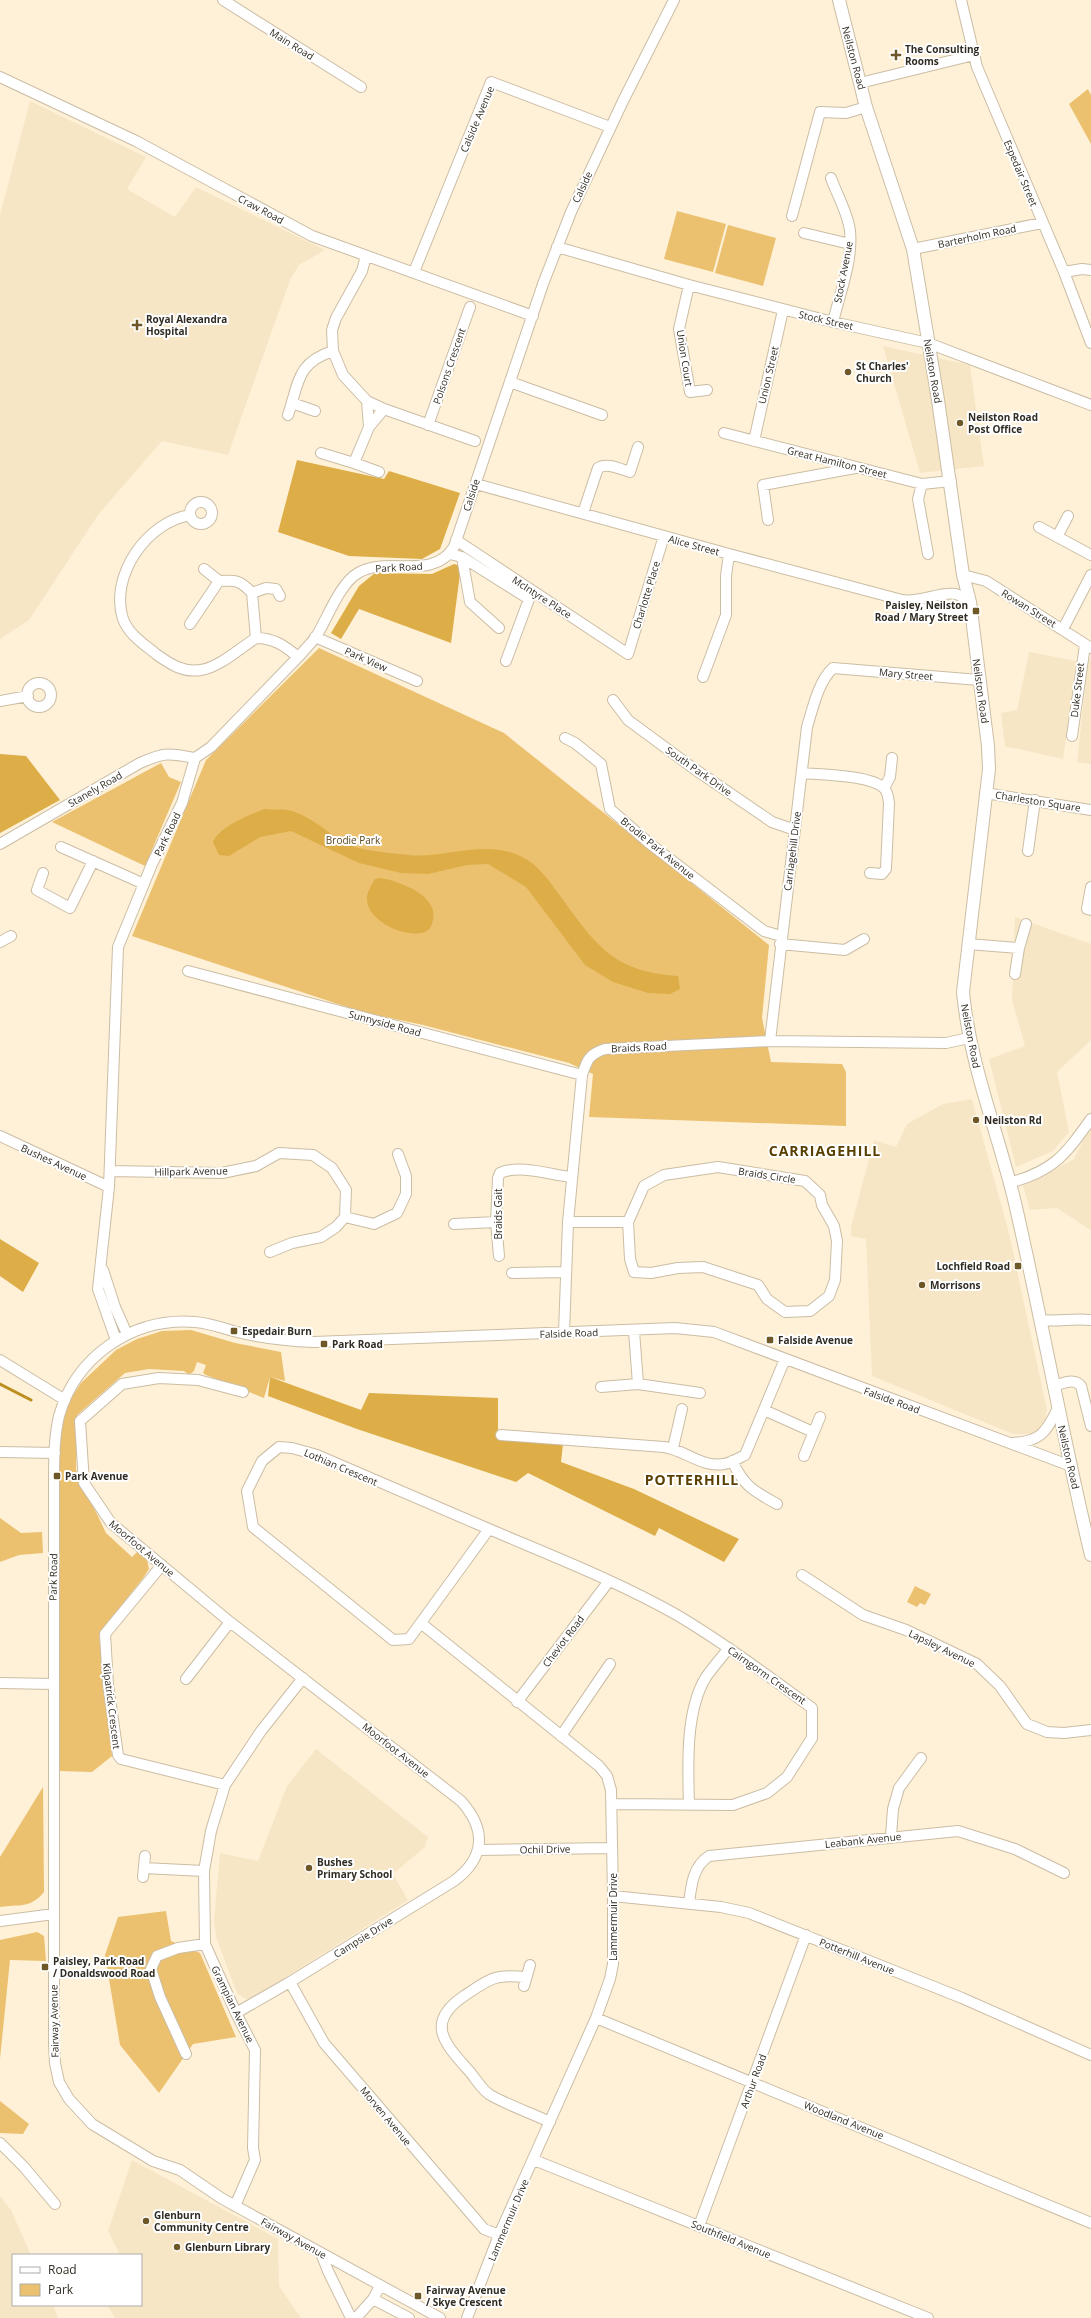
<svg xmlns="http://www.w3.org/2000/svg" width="1091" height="2318" viewBox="0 0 1091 2318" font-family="'Open Sans',sans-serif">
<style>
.built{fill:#f7e6c6}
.green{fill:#ebc16f}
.forest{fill:#ddad48}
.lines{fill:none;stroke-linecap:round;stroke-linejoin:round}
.stream{stroke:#bc8d1f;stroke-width:3}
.minor-casing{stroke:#cbbda5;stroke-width:12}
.major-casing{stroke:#cbbda5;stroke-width:14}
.minor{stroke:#fff;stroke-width:10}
.major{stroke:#fff;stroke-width:12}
.poi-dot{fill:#6f5828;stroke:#fff;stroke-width:1.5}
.labels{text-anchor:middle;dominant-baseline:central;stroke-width:4;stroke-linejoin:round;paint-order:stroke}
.street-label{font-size:10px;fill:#312c23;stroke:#fff}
.poi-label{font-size:10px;font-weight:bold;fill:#312c23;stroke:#fff;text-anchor:start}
.park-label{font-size:10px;fill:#5b471e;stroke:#fff}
.district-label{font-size:14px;font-weight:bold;letter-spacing:1px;fill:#5a4000;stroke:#fff}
</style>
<rect width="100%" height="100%" fill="#fff1d7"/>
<path class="built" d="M30 101 146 157 127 189 175 217 196 187 325 250 299 265 290 280 228 455 162 441 98 515 29 620 0 639V215Z
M883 346 970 365 984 466 920 473Z
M1029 652 1077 661 1063 759 1019 749 1005 747 1001 713 1017 710Z
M1090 658H1091V764L1077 762 1088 662Z
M1015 917 1091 944V1040L1057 1072 1069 1132 1053 1151 1016 1167 989 1059 1025 1046 1012 1000Z
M972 1099 1009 1233 1047 1410 1044 1426 1035 1434H1013L872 1376 866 1239 851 1236V1227L874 1140 896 1147 907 1124 943 1104Z
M1091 1124V1229H1089L1057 1208 1030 1210 1023 1186 1074 1159Z
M316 1749 428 1837 425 1847 393 1874 408 1900 253 1998 246 1999 238 1994 233 1983 216 1937 214 1919 220 1853 258 1861 287 1786Z
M132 2160 278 2239 279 2286 301 2318H115L107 2305H141V2255H120L108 2231Z
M0 2196 11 2210 31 2255H13V2305H53L58 2318H0Z"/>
<path class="green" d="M1088 89 1091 95V144L1069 104Z
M677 211 726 224 713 272 664 259Z
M728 225 776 238 763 286 715 273Z
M319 648 504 733 769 945 762 1018 771 1062 842 1064 846 1072V1126L589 1117 593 1074 569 1063 423 1025 362 1012 132 936 206 760Z
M161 763 169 777 181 782 145 866 52 822Z
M191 1330 235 1343 281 1352 285 1381 270 1377 264 1398 206 1375 203 1373 206 1365 197 1362 194 1371 189 1375 184 1371 149 1369 125 1373 77 1415 76 1470 106 1533 132 1557 137 1552 147 1560 149 1569 143 1578 99 1634 112 1756 92 1772 59 1771 57 1497 61 1426 69 1401 81 1383 116 1350 137 1339 162 1331Z
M0 1518 21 1533 42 1532 43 1553 19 1555 0 1562Z
M915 1586 931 1594 925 1605 920 1603 917 1607 907 1602Z
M43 1787 44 1892C30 1909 19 1904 0 1907V1857Z
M166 1911 171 1941 200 1953 236 2037 193 2044 159 2093 120 2045 105 1955 118 1917Z
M37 1932 44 1936 46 1961 10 1960 0 2059V1940Z
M0 2101 29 2124 23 2134 0 2133Z"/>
<path class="forest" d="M297 460 384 479 389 471 460 493 440 549 422 559 349 556 278 532Z
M454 564 461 566 451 643 359 609 341 639 331 633 359 586 375 573 432 574Z
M0 754 26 756 60 800 0 833Z
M264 809C271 810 280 809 288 810 310 815 326 832 346 843 360 851 391 853 408 855 445 859 485 838 522 857 537 864 548 879 558 893 594 942 611 972 678 976L680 989 670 994 648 993 613 982 585 965 526 887 488 864 467 865 428 874 401 873 359 863 291 831 260 837 229 856 219 855 213 842C219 827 249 815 264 809Z
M381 878C398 881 439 895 433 920 432 925 430 930 425 932 405 939 364 920 367 896 368 891 372 884 375 879Z
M0 1239 39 1263 23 1292 0 1276Z
M270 1377 361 1410 369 1393 498 1398V1438L563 1444 561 1462 634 1489 739 1539 724 1562 659 1528 655 1536 528 1473 516 1482 357 1429 268 1396Z"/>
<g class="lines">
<path class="stream" d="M0 1384 31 1400"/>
<g class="minor-casing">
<path id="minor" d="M223 0 361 87
M961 0 977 67 1064 272 1091 343
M0 77 136 141 312 236 533 316
M860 83 974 55
M831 178C837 195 848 213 850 231 853 260 840 293 833 322
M792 216 820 112 846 113 866 107
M804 233 850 244
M557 247 689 285 833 322 928 343 1091 405
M913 249 1042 223
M366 256 362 271 336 318 332 330 333 351 343 375 367 401 384 409 475 441
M414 272 491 82 610 127
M1064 272 1082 269 1091 270
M689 285 679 329 690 392 707 390
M510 382 602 415
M367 401 369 427 384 409
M292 403 315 411
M288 415C299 383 296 363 333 351
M428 425 470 307
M369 427 354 463 379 472
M724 433 922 484 951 481
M754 441 783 310
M321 453 354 463
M476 484 729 554 902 600C921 603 940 591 956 594 960 595 966 600 970 602L960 616 923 610 914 602
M922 484 918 499 928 554
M190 513a11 11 0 1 1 22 0a11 11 0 1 1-22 0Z
M583 513 598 468C607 462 620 469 630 472L638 447
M190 515C147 522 109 576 123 619 129 635 144 644 156 654 170 664 183 673 201 670 220 667 240 648 256 638L252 593 266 588 276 589 280 596
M768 520 763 485 855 468
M1039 527 1091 555
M1057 537 1068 516
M456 540 628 654 664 536
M450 554 462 557 529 599 506 661
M462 557 470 602 499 628
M204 569 219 581
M963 575 986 581 1091 648
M190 624 219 581C236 580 240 580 252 593
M1063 629 1091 575
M315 637 417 681
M256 638C274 638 285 646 298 657
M703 677 726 615V576L729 554
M27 695a12 12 0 1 1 24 0a12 12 0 1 1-24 0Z
M613 700 628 720 693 768 772 822 795 830
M0 701 28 696
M1072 736 1085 645
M565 738 575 743 601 764 610 809 649 843 764 931 781 936
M802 773C822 775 870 775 884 788 888 792 888 797 889 803L886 869 882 874 870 873
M884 788 890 777 892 758
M985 793 1091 810
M0 844 140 763C165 752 169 753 195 758
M61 847 144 884
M1028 851 1035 800
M43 873 37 890 70 908 93 861
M1091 887 1087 909 1091 910
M0 942 11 936
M780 944 845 950 864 939
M968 944 1019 948
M188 971 582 1075
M1015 974 1019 948 1026 924
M770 1041 807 727C813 708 818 682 833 668L979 680
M0 1136 109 1187
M110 1171 222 1173 256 1166 279 1153 313 1155 332 1168 346 1190 345 1217 336 1227 321 1237 292 1243 270 1252
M1009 1183C1054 1171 1065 1155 1091 1119
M345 1217 374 1224 397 1213 406 1194V1176L398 1154
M568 1222H628L644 1186 664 1175 718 1167 805 1181 820 1195 822 1205 834 1226 837 1241 835 1280 829 1296 810 1311 785 1312 767 1299 758 1285 703 1267 678 1268 651 1273 634 1272 630 1259 628 1222
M454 1224 496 1222
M499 1256 496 1222 498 1178 500 1173C520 1164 551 1175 571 1177
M103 1270 115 1307 127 1334
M512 1273 566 1272
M1040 1320C1057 1322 1074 1318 1091 1320
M634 1331 638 1384
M564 1333 568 1222 582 1075C587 1060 589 1054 605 1049L770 1041 946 1043 969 1038
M116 1340 98 1289 109 1187 118 947 152 864 182 803 195 758 211 747 302 653C306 648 312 642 316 637 327 619 340 583 358 573 388 555 432 582 454 547L543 284 571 212 623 101 674 0
M0 1360 65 1400
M1053 1386C1062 1384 1074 1377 1081 1386L1091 1426
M601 1387 638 1384 700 1393
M764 1410 813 1432
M501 1435 664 1447C685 1450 702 1468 724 1464 731 1463 739 1458 745 1455L785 1359
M1011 1443C1040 1442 1046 1433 1058 1408
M279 1447 292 1448 317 1455 489 1529 409 1639 393 1640 253 1527 247 1491 262 1461Z
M673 1448 682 1409
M0 1452 55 1453
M804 1456 820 1417
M732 1461C745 1487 752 1490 777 1504
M489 1529C552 1556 617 1581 677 1615 724 1643 768 1676 812 1708V1738L787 1777 767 1793 733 1805 612 1804
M162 1565 105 1634 108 1684 118 1755 121 1759 225 1785
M802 1575 863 1615 906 1630 977 1664 1000 1686 1027 1724 1047 1732 1064 1733 1091 1730
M422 1624 599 1766 607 1776 611 1790 613 1896V1964L610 1979 596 2018 499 2235 467 2318
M186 1679 230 1622
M0 1683 53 1684
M517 1702 609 1581
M561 1736 610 1664
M689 1805C688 1767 685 1711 706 1677 713 1667 721 1658 729 1648
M891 1836 893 1809 899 1788 921 1758
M478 1850 612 1848
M144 1868 204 1871
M143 1877 145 1856
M613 1896 721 1907 749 1913 962 1998 1091 2055
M689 1904C691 1886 693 1866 709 1856L958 1831 1015 1849 1064 1873
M0 1921 54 1914
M525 1977C493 1974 490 1979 464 1996 424 2023 445 2044 470 2072 476 2079 483 2092 492 2096 510 2106 531 2113 550 2122
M290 1982 324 2043 484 2229 499 2235
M524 1986 530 1965
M236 2013 290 1982 454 1881C485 1858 487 1830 461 1801L230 1622 111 1523 84 1483 80 1421 122 1384 159 1378 198 1380 243 1392
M596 2018 1091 2223
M186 2054 160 1997 151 1969 157 1956 178 1948 205 1944
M0 2143 24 2167 55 2204
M534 2160 928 2318
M235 2206 255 2160 253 2148 255 2050 236 2013 205 1944 204 1871 211 1831 225 1785 261 1731 303 1678
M699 2226 806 1935
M321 2253 328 2271 351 2318
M373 2299 409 2318
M356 2318 373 2299 380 2286
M440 2318 221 2198 180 2170 153 2161 92 2124 69 2099 59 2082 55 2063 54 2044V1482C54 1460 54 1437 59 1416 76 1356 133 1317 195 1322 208 1323 220 1327 233 1331 260 1338 286 1341 314 1342L675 1328 714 1332 1071 1466"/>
</g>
<g class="major-casing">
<path id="major" d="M839 0 866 107 913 249 938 400 963 575 970 602 988 746 989 769 963 992C970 1066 998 1132 1015 1203 1042 1320 1063 1439 1091 1555"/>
</g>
<use href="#minor" class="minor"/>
<use href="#major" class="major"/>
</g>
<g class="poi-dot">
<path d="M894 49h4v4h4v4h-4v4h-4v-4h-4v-4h4z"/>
<path d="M135 319h4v4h4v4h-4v4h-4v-4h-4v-4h4z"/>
<circle cx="848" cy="372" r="4"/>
<circle cx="960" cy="423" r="4"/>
<rect x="972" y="607" width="8" height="8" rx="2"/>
<circle cx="976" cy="1120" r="4"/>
<rect x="1014" y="1262" width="8" height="8" rx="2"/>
<circle cx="922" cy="1285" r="4"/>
<rect x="230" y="1327" width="8" height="8" rx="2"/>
<rect x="766" y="1336" width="8" height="8" rx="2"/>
<rect x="320" y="1340" width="8" height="8" rx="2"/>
<rect x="53" y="1472" width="8" height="8" rx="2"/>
<circle cx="309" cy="1868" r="4"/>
<rect x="41" y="1963" width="8" height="8" rx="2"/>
<circle cx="146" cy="2221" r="4"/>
<circle cx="177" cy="2247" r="4"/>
<rect x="414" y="2292" width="8" height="8" rx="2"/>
</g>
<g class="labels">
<g class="street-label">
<text transform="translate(292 44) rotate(32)">Main Road</text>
<text transform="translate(854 58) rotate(75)">Neilston Road</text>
<text transform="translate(477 119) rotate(-67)">Calside Avenue</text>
<text transform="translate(1021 173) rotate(67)">Espedair Street</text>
<text transform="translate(582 187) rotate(-65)">Calside</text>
<text transform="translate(261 209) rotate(28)">Craw Road</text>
<text transform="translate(977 236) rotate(-12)">Barterholm Road</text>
<text transform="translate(843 272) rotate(-79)">Stock Avenue</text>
<text transform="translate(826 320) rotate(13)">Stock Street</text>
<text transform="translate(685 358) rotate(81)">Union Court</text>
<text transform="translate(449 366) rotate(-71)">Polsons Crescent</text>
<text transform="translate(933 371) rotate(80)">Neilston Road</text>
<text transform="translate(768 375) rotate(-77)">Union Street</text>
<text transform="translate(837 462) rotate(14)">Great Hamilton Street</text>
<text transform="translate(471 495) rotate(-72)">Calside</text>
<text transform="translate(694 545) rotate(15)">Alice Street</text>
<text transform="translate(399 567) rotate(-3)">Park Road</text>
<text transform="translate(646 595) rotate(-73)">Charlotte Place</text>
<text transform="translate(542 597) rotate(33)">McIntyre Place</text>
<text transform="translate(1029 608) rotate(32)">Rowan Street</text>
<text transform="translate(366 659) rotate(24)">Park View</text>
<text transform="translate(906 674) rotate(5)">Mary Street</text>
<text transform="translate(1077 690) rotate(-83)">Duke Street</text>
<text transform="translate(981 691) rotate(82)">Neilston Road</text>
<text transform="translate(699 771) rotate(35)">South Park Drive</text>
<text transform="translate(95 789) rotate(-30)">Stanely Road</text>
<text transform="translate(1038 801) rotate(9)">Charleston Square</text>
<text transform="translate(167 834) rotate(-64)">Park Road</text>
<text transform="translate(658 848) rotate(39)">Brodie Park Avenue</text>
<text transform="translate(792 851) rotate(-83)">Carriagehill Drive</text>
<text transform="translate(385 1023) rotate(15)">Sunnyside Road</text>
<text transform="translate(971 1036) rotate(79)">Neilston Road</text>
<text transform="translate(639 1047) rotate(-3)">Braids Road</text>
<text transform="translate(54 1162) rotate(25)">Bushes Avenue</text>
<text transform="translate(191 1171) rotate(-1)">Hillpark Avenue</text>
<text transform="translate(767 1175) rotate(9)">Braids Circle</text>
<text transform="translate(498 1214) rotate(-90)">Braids Gait</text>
<text transform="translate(569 1333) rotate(-2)">Falside Road</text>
<text transform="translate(892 1400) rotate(20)">Falside Road</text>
<text transform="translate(1069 1457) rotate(77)">Neilston Road</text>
<text transform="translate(341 1467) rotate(23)">Lothian Crescent</text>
<text transform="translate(142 1548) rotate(40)">Moorfoot Avenue</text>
<text transform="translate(53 1577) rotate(-89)">Park Road</text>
<text transform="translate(563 1641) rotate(-53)">Cheviot Road</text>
<text transform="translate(942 1648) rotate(26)">Lapsley Avenue</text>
<text transform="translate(767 1675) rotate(35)">Cairngorm Crescent</text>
<text transform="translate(112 1706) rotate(83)">Kilpatrick Crescent</text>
<text transform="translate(396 1750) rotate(38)">Moorfoot Avenue</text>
<text transform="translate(863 1840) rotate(-6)">Leabank Avenue</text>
<text transform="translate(545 1849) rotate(-1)">Ochil Drive</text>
<text transform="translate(613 1917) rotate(-90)">Lammermuir Drive</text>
<text transform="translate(363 1937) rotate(-32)">Campsie Drive</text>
<text transform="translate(857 1956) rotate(22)">Potterhill Avenue</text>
<text transform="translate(233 2004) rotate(64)">Grampian Avenue</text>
<text transform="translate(54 2021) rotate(-91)">Fairway Avenue</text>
<text transform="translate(753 2081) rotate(-70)">Arthur Road</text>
<text transform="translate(386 2116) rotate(50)">Morven Avenue</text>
<text transform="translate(844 2120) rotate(22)">Woodland Avenue</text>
<text transform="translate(508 2220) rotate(-67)">Lammermuir Drive</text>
<text transform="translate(294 2238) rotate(29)">Fairway Avenue</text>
<text transform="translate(731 2239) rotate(22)">Southfield Avenue</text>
</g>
<g class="poi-label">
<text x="905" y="49">The Consulting<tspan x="905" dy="12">Rooms</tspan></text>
<text x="146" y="319">Royal Alexandra<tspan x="146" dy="12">Hospital</tspan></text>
<text x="856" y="366">St Charles'<tspan x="856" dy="12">Church</tspan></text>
<text x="968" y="417">Neilston Road<tspan x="968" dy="12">Post Office</tspan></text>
<text x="968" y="605" text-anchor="end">Paisley, Neilston<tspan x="968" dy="12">Road / Mary Street</tspan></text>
<text x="984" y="1120">Neilston Rd</text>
<text x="1010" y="1266" text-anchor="end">Lochfield Road</text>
<text x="930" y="1285">Morrisons</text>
<text x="242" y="1331">Espedair Burn</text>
<text x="778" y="1340">Falside Avenue</text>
<text x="332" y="1344">Park Road</text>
<text x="65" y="1476">Park Avenue</text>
<text x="317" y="1862">Bushes<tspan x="317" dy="12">Primary School</tspan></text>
<text x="53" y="1961">Paisley, Park Road<tspan x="53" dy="12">/ Donaldswood Road</tspan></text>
<text x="154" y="2215">Glenburn<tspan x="154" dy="12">Community Centre</tspan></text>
<text x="185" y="2247">Glenburn Library</text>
<text x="426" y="2290">Fairway Avenue<tspan x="426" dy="12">/ Skye Crescent</tspan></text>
</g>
<g class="park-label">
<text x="353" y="840">Brodie Park</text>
</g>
<g class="district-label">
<text x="825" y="1150">CARRIAGEHILL</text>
<text x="692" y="1479">POTTERHILL</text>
</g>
</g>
<rect x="12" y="2254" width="130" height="52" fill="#ffffff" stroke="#adaba7"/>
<rect x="20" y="2267" width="20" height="6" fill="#ffffff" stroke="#adaba7"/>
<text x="48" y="2274" font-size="12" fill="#312c23">Road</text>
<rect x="20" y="2284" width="20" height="12" fill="#ebc16f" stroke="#adaba7"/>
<text x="48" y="2294" font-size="12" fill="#312c23">Park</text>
</svg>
